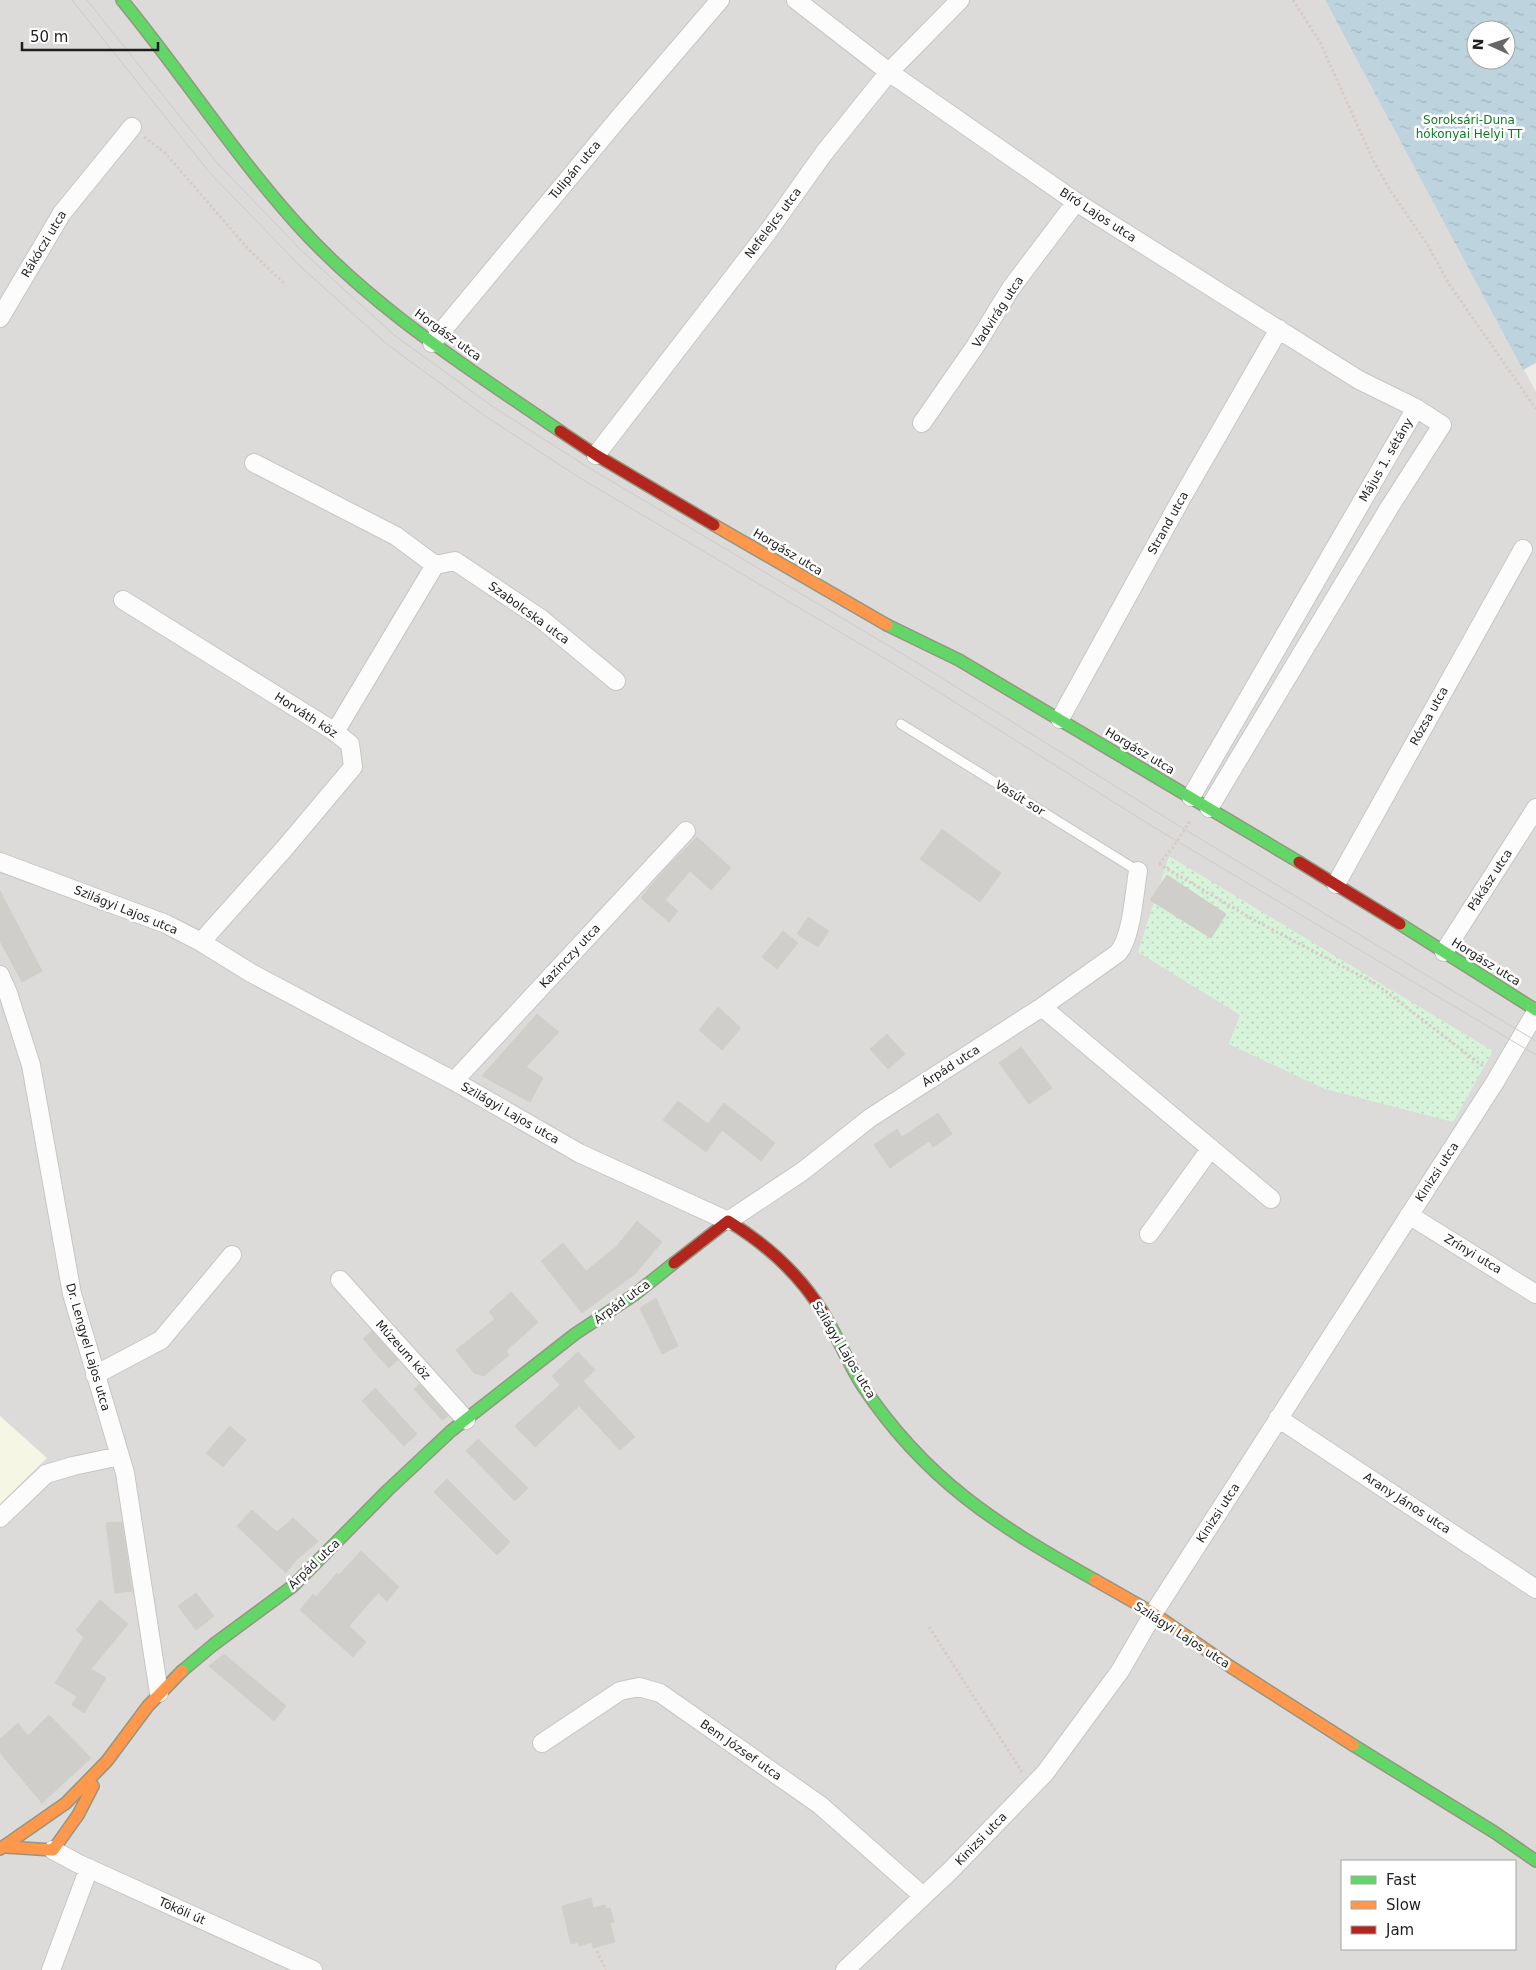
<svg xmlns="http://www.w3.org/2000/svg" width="1536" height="1970" viewBox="0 0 1536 1970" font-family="'DejaVu Sans',sans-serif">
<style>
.residential{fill:#dddbd9;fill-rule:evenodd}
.education{fill:#f5f6e4}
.religious{fill:#dcdbd9}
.park{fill:url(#park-dots)}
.water{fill:url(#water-ripples);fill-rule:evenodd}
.building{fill:#d0cecb;stroke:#d1ceca}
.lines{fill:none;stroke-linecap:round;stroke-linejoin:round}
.lane-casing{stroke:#c6c6c4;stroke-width:11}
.street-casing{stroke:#c6c6c4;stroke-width:20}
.fast-casing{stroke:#939780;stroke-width:14}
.slow-casing{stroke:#939780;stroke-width:14}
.jam-casing{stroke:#939780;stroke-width:14}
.path{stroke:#d7cbc8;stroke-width:3;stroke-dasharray:2.5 2.5;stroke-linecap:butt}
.lane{stroke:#fcfcfc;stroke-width:9}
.street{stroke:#fcfcfc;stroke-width:18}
.fast{stroke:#63d668;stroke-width:11}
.slow{stroke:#ff974d;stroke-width:11}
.jam{stroke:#b3261e;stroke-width:11}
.tram{stroke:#cbcbca;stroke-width:1}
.labels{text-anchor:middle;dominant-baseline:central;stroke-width:5;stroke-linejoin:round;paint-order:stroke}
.park-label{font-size:12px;fill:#107b24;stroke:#fff}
.street-label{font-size:12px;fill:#1f1f1f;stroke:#fff}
</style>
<defs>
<pattern id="park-dots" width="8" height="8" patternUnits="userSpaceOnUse" patternTransform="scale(1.25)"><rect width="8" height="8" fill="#d7f3da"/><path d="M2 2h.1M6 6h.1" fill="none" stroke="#b8d0bb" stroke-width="1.8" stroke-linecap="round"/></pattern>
<pattern id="water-ripples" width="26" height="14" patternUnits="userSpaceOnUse" patternTransform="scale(1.25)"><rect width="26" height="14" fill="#bdd4df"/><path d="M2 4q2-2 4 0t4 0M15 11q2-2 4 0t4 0" fill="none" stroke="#a2b6bf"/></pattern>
</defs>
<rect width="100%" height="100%" fill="#eeece8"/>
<path class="residential" d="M0 0H1325L1536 392V1970H0ZM1342 1861H1515V1949H1342Z"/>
<path class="education" d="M0 1416 47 1458 0 1504Z"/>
<path class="religious" d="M972 747 1136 841 1109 883 941 784Z"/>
<path class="park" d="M1169 856 1493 1051 1453 1122 1325 1089 1229 1044 1240 1015 1138 952Z"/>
<path class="water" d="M1325 0H1536V363L1523 370ZM1476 30H1506V60H1476Z"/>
<path class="building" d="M942 829 1001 873 980 902 920 859Z
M697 837 731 868 711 890 690 871 665 900 678 911 669 922 641 898 665 869Z
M1167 875 1226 914 1211 938 1150 900Z
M0 891 42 971 22 982 0 941Z
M808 917 829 931 818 947 797 934Z
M783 931 798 943 777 969 762 957Z
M718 1007 741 1028 722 1050 699 1030Z
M537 1014 559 1032 526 1067 543 1078 530 1102 482 1076Z
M887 1034 905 1054 888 1069 870 1049Z
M1021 1047 1052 1088 1029 1104 999 1063Z
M678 1101 708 1124 724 1103 775 1143 761 1161 722 1130 706 1152 663 1120Z
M938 1113 952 1134 933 1147 929 1141 890 1168 874 1145 897 1129 902 1137Z
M637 1221 662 1242 635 1274 582 1313 541 1261 563 1243 586 1271 616 1247Z
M511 1292 538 1322 506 1351 509 1355 484 1376 474 1373 456 1350 495 1319 489 1312Z
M656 1298 678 1346 662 1354 640 1308Z
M372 1331 398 1360 389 1368 363 1339Z
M578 1352 595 1370 583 1381 635 1437 620 1450 579 1406 535 1447 515 1426 560 1385 552 1376Z
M420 1384 448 1416 442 1420 414 1389Z
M375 1388 417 1434 404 1446 362 1401Z
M230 1426 246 1440 223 1467 206 1453Z
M478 1439 528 1488 515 1501 466 1451Z
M447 1479 510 1542 497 1555 434 1492Z
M252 1510 277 1532 293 1518 318 1541 295 1561 286 1573 237 1526Z
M122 1522 132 1591 115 1593 106 1523Z
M361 1551 399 1587 387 1601 378 1593 349 1626 366 1642 353 1657 300 1610 313 1594 316 1597 337 1573 339 1575Z
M196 1593 214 1616 196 1630 178 1606Z
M100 1600 128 1624 91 1669 106 1678 84 1713 72 1705 77 1696 55 1683 84 1637 76 1630Z
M224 1654 286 1706 274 1721 209 1666Z
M49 1715 91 1758 42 1803 0 1753V1739L18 1723 28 1736Z
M591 1898 593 1908 605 1905 606 1909 610 1908 614 1922 610 1923 615 1942 593 1948 592 1942 579 1946 578 1942 571 1944 562 1906Z"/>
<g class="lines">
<g class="lane-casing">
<path id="lane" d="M901 724 1138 871"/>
</g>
<g class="street-casing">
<path id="street" d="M796 0 889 72 1076 202 1359 380 1416 408 1442 425 1389 508 1209 808
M0 318 62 213 132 127
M432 343 618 119 720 0
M922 423 976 345 1011 288 1076 202
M596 455 767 233 824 153 889 72 960 0
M254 463 396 536 435 565 455 561 540 618 616 681
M123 600 335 732 350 744 353 767 284 849 201 942
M1060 719 1180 501 1279 329
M335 732 435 565
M1191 797 1416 408
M0 862 166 924 201 942 251 973 454 1081 579 1153 728 1221 803 1171 870 1118 1042 1007 1118 953C1132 937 1134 894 1138 871
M1336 884 1523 549
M1444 952 1536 808
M0 975 8 993 31 1065 72 1294 125 1473 159 1693
M1042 1007 1271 1199
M454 1081 686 831
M1409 1215 1536 1294
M1149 1234 1211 1148
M340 1280 466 1420
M95 1375 161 1340 232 1255
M1278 1418 1536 1589
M0 1518 46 1474 73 1466 120 1456
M542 1743 620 1691 639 1687 660 1693 820 1805 923 1896
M53 1850 77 1863 313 1970
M51 1970 89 1868
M845 1970 950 1871 1045 1773 1120 1671 1153 1614 1495 1082 1536 1012"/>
</g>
<g class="fast-casing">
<path id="fast" d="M122 0C182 73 233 153 296 223 371 307 468 368 560 431
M887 625 959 660 1299 862
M1400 924 1536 1010
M822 1311C837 1335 847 1361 862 1385 926 1481 997 1525 1095 1580
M182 1671 213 1645 293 1586 388 1490 451 1431 575 1334 634 1295 674 1263
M1353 1745 1494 1832 1536 1861"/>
</g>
<g class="slow-casing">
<path id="slow" d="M714 525 887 625
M1095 1580 1153 1613 1231 1667 1353 1745
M6 1847 53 1850 78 1815 93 1786
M0 1849 66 1803 107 1761 148 1706 182 1671"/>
</g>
<g class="jam-casing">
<path id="jam" d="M560 431 596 455 714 525
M1299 862 1400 924
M674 1263 728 1221C766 1244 799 1274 822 1311"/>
</g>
<path class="path" d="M1293 0 1320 42 1374 162 1390 190 1427 244 1449 284 1536 409
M144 137 165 153 251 252 285 284
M1159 864 1254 920 1376 984 1484 1067
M1159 864 1174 846 1190 821
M929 1627 1022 1772
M597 1951 606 1970"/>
<use href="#lane" class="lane"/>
<use href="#street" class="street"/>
<use href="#fast" class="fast"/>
<use href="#slow" class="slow"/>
<use href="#jam" class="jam"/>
<path class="tram" d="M72 0 209 172 302 268 388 345 485 416 580 478 894 664 1155 828 1536 1055
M87 0 218 164 302 251 394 335 492 406 586 466 916 662 1184 829 1536 1041"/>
</g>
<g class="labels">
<g class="park-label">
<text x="1469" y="120">Soroksári-Duna<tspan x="1469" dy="14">hókonyai Helyi TT</tspan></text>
</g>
<g class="street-label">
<text transform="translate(575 170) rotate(-50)">Tulipán utca</text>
<text transform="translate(1098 215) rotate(33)">Bíró Lajos utca</text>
<text transform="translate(773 223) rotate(-53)">Nefelejcs utca</text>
<text transform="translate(44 244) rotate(-59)">Rákóczi utca</text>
<text transform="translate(998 312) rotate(-57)">Vadvirág utca</text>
<text transform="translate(448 335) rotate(36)">Horgász utca</text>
<text transform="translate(1386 460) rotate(-60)">Május 1. sétány</text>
<text transform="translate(1168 523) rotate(-61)">Strand utca</text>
<text transform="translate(788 552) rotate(31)">Horgász utca</text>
<text transform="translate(529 613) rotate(36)">Szabolcska utca</text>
<text transform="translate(306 715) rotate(33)">Horváth köz</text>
<text transform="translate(1429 716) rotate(-61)">Rózsa utca</text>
<text transform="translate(1140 751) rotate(31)">Horgász utca</text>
<text transform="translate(1020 798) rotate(32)">Vasút sor</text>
<text transform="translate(1490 880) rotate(-57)">Pákász utca</text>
<text transform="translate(126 910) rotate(22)">Szilágyi Lajos utca</text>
<text transform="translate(570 956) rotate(-47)">Kazinczy utca</text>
<text transform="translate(1486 962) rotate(32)">Horgász utca</text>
<text transform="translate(951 1066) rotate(-33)">Árpád utca</text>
<text transform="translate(510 1113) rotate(30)">Szilágyi Lajos utca</text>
<text transform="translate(1437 1172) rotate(-57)">Kinizsi utca</text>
<text transform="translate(1473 1254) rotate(31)">Zrínyi utca</text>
<text transform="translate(622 1302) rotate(-36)">Árpád utca</text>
<text transform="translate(88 1347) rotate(74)">Dr. Lengyel Lajos utca</text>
<text transform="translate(403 1350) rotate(48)">Múzeum köz</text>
<text transform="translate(844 1350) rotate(59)">Szilágyi Lajos utca</text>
<text transform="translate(1407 1503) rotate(33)">Arany János utca</text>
<text transform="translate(1218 1513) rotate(-57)">Kinizsi utca</text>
<text transform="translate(314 1564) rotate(-44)">Árpád utca</text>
<text transform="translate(1182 1635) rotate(33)">Szilágyi Lajos utca</text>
<text transform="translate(741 1750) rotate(35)">Bem József utca</text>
<text transform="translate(981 1839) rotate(-46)">Kinizsi utca</text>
<text transform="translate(182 1911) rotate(24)">Tököli út</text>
</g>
</g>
<rect x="1341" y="1860" width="175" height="90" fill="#ffffff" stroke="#a5a5a5"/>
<rect x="1351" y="1876" width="25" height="8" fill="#63d668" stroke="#a5a5a5"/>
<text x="1386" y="1885" font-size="15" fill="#1f1f1f">Fast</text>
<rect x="1351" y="1901" width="25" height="8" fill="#ff974d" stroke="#a5a5a5"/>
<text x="1386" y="1910" font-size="15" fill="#1f1f1f">Slow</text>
<rect x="1351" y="1926" width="25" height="8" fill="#b3261e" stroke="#a5a5a5"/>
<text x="1386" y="1935" font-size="15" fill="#1f1f1f">Jam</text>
<g transform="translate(1491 45) rotate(273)"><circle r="24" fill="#ffffff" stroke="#a5a5a5"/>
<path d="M0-4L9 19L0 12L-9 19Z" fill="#676765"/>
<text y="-8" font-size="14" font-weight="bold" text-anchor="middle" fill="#1f1f1f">N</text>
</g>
<path d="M22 42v8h136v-8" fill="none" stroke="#1f1f1f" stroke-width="2.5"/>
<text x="30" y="42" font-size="15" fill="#1f1f1f" stroke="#ffffff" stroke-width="4" paint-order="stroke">50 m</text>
</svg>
